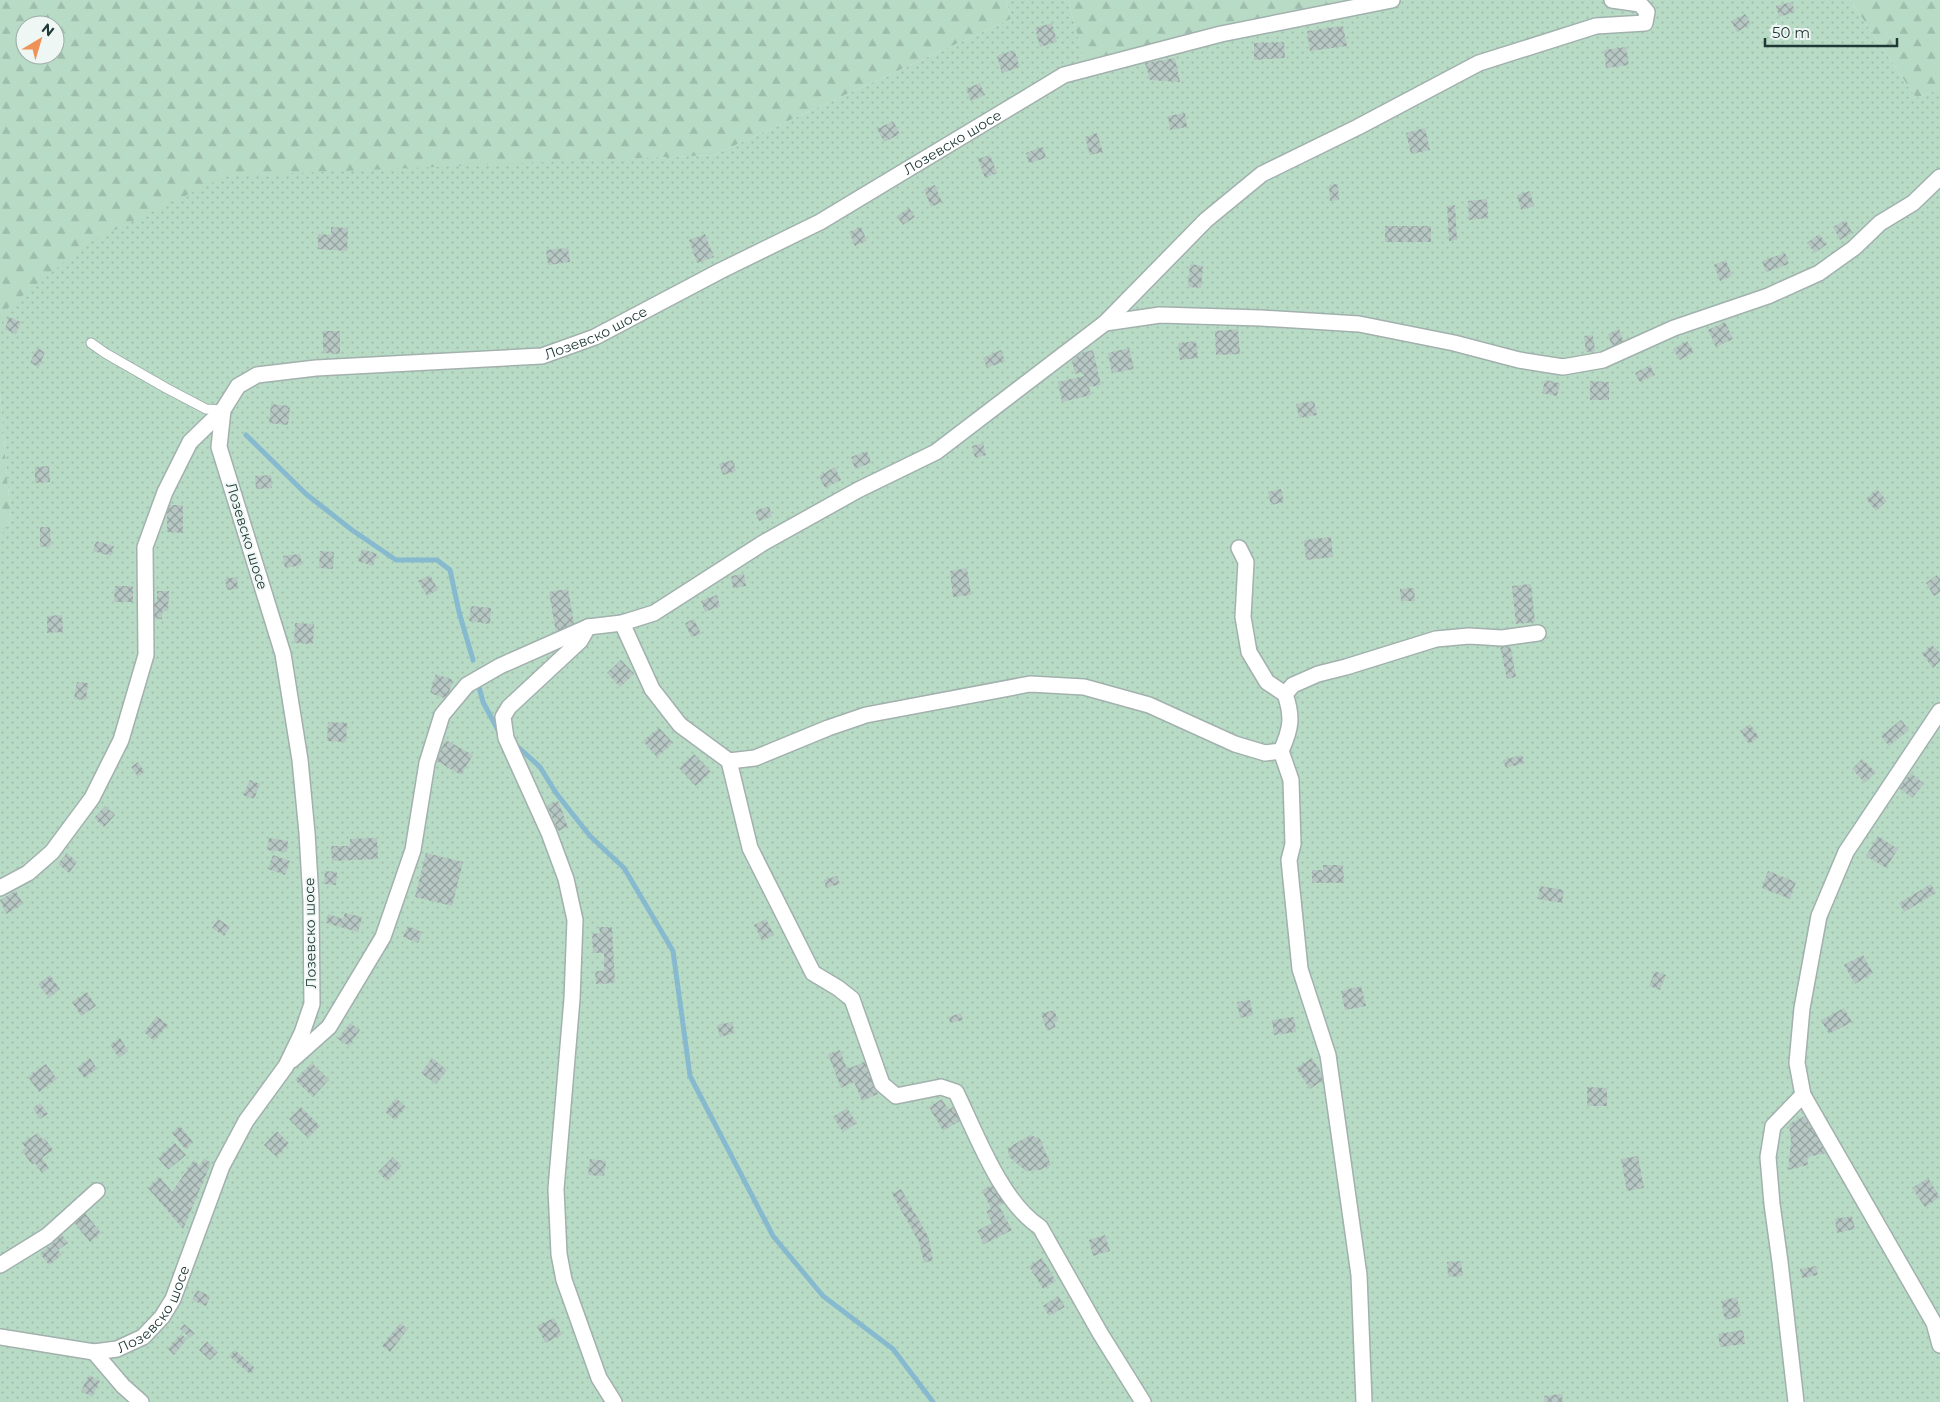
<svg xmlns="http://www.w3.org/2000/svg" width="1940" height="1402" viewBox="0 0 1940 1402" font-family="Montserrat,sans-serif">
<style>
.forest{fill:url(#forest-firs);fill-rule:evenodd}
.park{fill:url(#park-dots)}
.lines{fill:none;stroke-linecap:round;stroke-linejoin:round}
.stream{stroke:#87bacf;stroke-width:5}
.building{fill:url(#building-cross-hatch)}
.lane-casing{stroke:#a2b1ae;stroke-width:11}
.street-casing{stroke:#a2b1ae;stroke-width:18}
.lane{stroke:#fff;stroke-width:9}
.street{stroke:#fff;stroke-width:15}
.labels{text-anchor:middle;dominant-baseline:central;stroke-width:4;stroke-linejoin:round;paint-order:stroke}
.street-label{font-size:14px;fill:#203936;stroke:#eff7f4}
</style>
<defs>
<pattern id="forest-firs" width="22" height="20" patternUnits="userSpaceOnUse" patternTransform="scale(1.25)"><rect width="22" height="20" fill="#b8dbc6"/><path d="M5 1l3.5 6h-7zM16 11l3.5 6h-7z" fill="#9ebdab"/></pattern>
<pattern id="park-dots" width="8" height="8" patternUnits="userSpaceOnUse" patternTransform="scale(1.25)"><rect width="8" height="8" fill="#b8dbc6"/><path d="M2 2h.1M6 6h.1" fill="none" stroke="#9ebdab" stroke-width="1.8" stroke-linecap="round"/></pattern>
<pattern id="building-cross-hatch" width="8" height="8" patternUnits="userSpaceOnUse" patternTransform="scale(1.25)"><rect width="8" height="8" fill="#b7c7c3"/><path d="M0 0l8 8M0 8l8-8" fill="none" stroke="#94a39f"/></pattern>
</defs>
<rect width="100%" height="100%" fill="#dfeae7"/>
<path class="forest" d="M0 0H1006L1011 19 714 155 432 168 0 329ZM25 25H55V55H25Z
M1068 0H1392L1086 69Z
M1850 0H1940V89L1916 98Z
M0 393 11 520 0 537Z"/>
<path class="park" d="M1006 0H1068L1086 68 1376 0H1850L1916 98 1940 89V1402H0V537L11 520 0 393V329L6 309 88 243 226 176 714 155 1011 19Z"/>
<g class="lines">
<path class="stream" d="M246 435 306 494 352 530 396 560H437L450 570 459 612 473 660
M479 687 483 702 499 732
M517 746 540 767 556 793 590 836 624 868 673 951 690 1076 773 1236 823 1296 893 1349 933 1402"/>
</g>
<path class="building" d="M1792 2 1795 12 1779 17 1776 6Z
M1745 14 1751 24 1737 32 1731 21Z
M1052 23 1057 42 1040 47 1035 28Z
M1343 26 1347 46 1310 51 1307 31Z
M1284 42 1285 58 1254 60V43Z
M1626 47 1629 65 1606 68 1604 50Z
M1014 50 1020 67 1002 73 997 56Z
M1175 58 1180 82 1150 80 1145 63Z
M980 83 985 95 971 101 966 89Z
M1185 113 1187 127 1170 130 1168 116Z
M893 121 900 134 884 142 877 129Z
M1425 128 1430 150 1411 154 1406 133Z
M1097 133 1103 152 1090 155 1085 137Z
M1043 147 1046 158 1029 163 1026 153Z
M990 155 997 173 985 178 978 159Z
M1338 184 1339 200 1330 201 1329 185Z
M935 185 942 202 931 207 924 189Z
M1530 191 1534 206 1521 210 1517 195Z
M1487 199 1488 218 1469 220 1468 201Z
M1455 205 1457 240 1449 241 1447 206Z
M909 208 915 217 903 225 897 216Z
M1846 220 1852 233 1840 240 1833 227Z
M1385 226H1431V242H1385Z
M331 227 348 228 347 251 318 249V234L331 235Z
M861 227 867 241 855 246 849 232Z
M705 234 714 257 697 263 689 240Z
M1819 234 1827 244 1815 253 1807 243Z
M568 248 570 262 548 265 546 250Z
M1785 253 1789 264 1766 272 1762 261Z
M1726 260 1732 276 1720 281 1714 265Z
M1190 264 1203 266 1201 288 1188 287Z
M9 317 21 322 16 334 5 329Z
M1725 322 1733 339 1716 347 1708 330Z
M1238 329 1240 354 1216 355 1215 331Z
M1619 329 1625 345 1613 350 1608 334Z
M323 331H340V354L323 353Z
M1593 335 1595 351 1586 352 1584 336Z
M1196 341 1198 358 1180 360 1178 343Z
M1687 341 1694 352 1680 360 1673 349Z
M37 348 45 352 39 367 30 363Z
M1129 348 1134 369 1112 373 1108 353Z
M1001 350 1005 361 987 368 983 358Z
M1093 350 1101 385 1089 387 1091 395 1062 402 1058 382 1084 376 1083 372 1075 374 1072 360 1081 353Z
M1650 365 1655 375 1640 382 1635 373Z
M1545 380 1560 383 1557 396 1542 393Z
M1590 381 1609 382V400H1590Z
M1314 401 1317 415 1299 418 1296 404Z
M271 404 290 406 288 425 269 423Z
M983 443 986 455 975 458 972 446Z
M867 451 871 463 855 469 851 457Z
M733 460 736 471 723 475 719 464Z
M49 466 50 482 35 483V467Z
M835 467 841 480 825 488 819 476Z
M271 475 272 488 256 489 255 476Z
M1281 489 1284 502 1271 505 1268 492Z
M1877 489 1887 501 1876 511 1866 499Z
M167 505H183V533L167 532Z
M769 506 772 517 759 521 755 511Z
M40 527H50L51 546 40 547Z
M1331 537 1333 557 1306 560 1304 540Z
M96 541 114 546 111 556 93 551Z
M362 549 377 554 373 566 358 561Z
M320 551 334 552 333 569 319 568Z
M300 554 302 565 285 568 283 556Z
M967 568 971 595 953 597 950 571Z
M744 574 746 586 733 588 731 576Z
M430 575 438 590 427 596 418 581Z
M1937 575 1940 579V592L1934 596 1926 583Z
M237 577 238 589 227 590 225 579Z
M1531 584 1535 622 1516 624 1512 586Z
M115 586H133V602H114Z
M1414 588 1415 601H1401L1400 589Z
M568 589 575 629 556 632 549 592Z
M157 591H169L168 611H162V619H152V603L157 602Z
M717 595 720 606 705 612 701 601Z
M471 606 491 608 490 624 469 621Z
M62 615 63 632 47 633V616Z
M694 619 701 634 691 637 685 623Z
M295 623 314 624 313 644 294 643Z
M1510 644 1516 677 1507 679 1500 646Z
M1932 645 1940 653V661L1933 668 1922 654Z
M621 660 634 674 620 687 607 673Z
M436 674 453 680 447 699 430 693Z
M77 682 88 683 86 700 74 699Z
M1901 720 1909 730 1889 746 1881 736Z
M328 722 347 723 346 742 327 741Z
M1750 724 1759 737 1749 744 1740 731Z
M659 728 673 743 657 757 643 741Z
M446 740 473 755 461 775 435 760Z
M694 754 711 772 696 786 679 768Z
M1522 755 1525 763 1506 768 1503 760Z
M1862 759 1876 772 1865 783 1852 769Z
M138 762 145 772 138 777 131 767Z
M1911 773 1924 784 1912 798 1899 788Z
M250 780 260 784 254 799 243 795Z
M558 801 568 827 558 831 547 805Z
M105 806 115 815 104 827 94 818Z
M1878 836 1898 849 1886 868 1866 856Z
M269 838 288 841 287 852 267 850Z
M377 838 378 859 332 861 331 846H350V839Z
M67 853 77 862 69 873 58 864Z
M426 853 463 862 452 906 415 897Z
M273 855 290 861 285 875 268 869Z
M1323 865H1343L1344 883H1312V870H1323Z
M325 871 337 872 336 885 324 884Z
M1768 871 1796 882 1790 899 1762 888Z
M837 876 840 884 826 888 824 880Z
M1931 884 1936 893 1904 912 1899 903Z
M1540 886 1564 890 1562 903 1538 899Z
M16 891 23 904 6 914 0 900Z
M345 913 362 917 358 932 326 923 328 914 343 919Z
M218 919 230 927 224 936 212 928Z
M766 919 774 935 762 941 754 925Z
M408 926 422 932 418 943 403 937Z
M599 927H612L615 983 596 984 595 971H604V953H593L592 934 600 933Z
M1863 955 1873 973 1855 984 1844 965Z
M1655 971 1666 975 1660 990 1649 986Z
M50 975 60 989 49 998 38 984Z
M1361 986 1366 1006 1345 1010 1341 991Z
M87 992 96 1006 81 1016 72 1002Z
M1250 1000 1253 1015 1240 1018 1237 1002Z
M1844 1008 1852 1022 1829 1034 1821 1020Z
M1054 1010 1058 1021 1054 1023 1056 1027 1047 1031 1041 1014Z
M961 1013 963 1020 950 1023 949 1017Z
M157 1016 168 1025 154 1041 144 1032Z
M1294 1017 1296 1032 1274 1035 1272 1020Z
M732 1022 735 1033 720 1037 717 1025Z
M350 1023 360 1030 349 1046 338 1039Z
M120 1038 128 1051 119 1058 110 1045Z
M840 1050 847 1069 865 1062 878 1094 862 1101 854 1082 841 1088 828 1054Z
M90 1058 97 1069 84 1078 77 1068Z
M432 1058 447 1070 436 1084 421 1073Z
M1312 1058 1325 1079 1310 1089 1296 1068Z
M312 1063 329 1080 313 1097 295 1080Z
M46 1064 57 1079 39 1092 28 1077Z
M1587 1087 1607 1088V1106H1587Z
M396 1098 406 1107 395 1120 385 1112Z
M942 1099 948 1110 953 1107 961 1120 943 1131 929 1107Z
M40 1103 48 1114 40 1119 33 1108Z
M301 1107 320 1126 308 1138 289 1119Z
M847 1108 857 1123 843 1132 833 1117Z
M1807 1115 1827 1153 1807 1157 1808 1165 1788 1170 1791 1142 1789 1124Z
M180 1126 193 1142 185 1149 172 1133Z
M277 1131 289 1143 277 1157 264 1145Z
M38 1133 42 1139 45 1138 53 1150 42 1158 49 1168 42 1173 35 1163 32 1165 22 1150 26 1148 22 1143Z
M1030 1135 1040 1139 1051 1165 1040 1170 1026 1171 1009 1157 1008 1148Z
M175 1143 186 1155 168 1170 158 1158Z
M1638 1156 1644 1188 1627 1191 1621 1159Z
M393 1157 402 1166 387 1181 378 1172Z
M204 1158 211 1163 183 1229 148 1188 160 1177 172 1192 194 1160 200 1166Z
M590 1159 606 1161 604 1176 588 1175Z
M1928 1178 1940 1197 1925 1207 1912 1188Z
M994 1184 1004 1203 999 1206 1012 1230 984 1244 977 1231 992 1223 986 1211 991 1209 982 1190Z
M901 1189 928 1236 933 1260 924 1263 919 1242 892 1194Z
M84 1212 101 1233 90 1242 73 1221Z
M1852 1216 1855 1229 1837 1233 1835 1219Z
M59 1231 68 1243 58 1250 62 1255 49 1265 40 1254 55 1241 52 1237Z
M1105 1235 1110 1251 1093 1256 1089 1240Z
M1042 1258 1056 1281 1043 1289 1029 1266Z
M1461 1261 1463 1276 1448 1277 1447 1262Z
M1816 1266 1818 1275 1802 1278 1800 1269Z
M197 1290 210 1296 206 1306 192 1300Z
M1058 1296 1065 1307 1049 1316 1043 1306Z
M1737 1297 1741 1316 1725 1320 1721 1301Z
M554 1318 562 1335 545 1343 537 1326Z
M400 1323 408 1329 390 1352 382 1346Z
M184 1324 195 1333 190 1338 180 1329Z
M1743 1330 1745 1344 1720 1347 1718 1334Z
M181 1334 187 1339 174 1355 168 1349Z
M207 1341 218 1352 210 1360 199 1350Z
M235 1350 255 1368 250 1374 229 1356Z
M89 1375 100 1381 92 1397 81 1391Z
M1562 1394 1563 1402H1544V1396Z"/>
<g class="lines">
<g class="lane-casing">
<path id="lane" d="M91 343 105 353 166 388 206 409 223 410"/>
</g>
<g class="street-casing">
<g id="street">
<path d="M1105 323 1160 315 1261 318 1359 324 1454 343 1519 360 1563 367 1603 360 1674 328 1768 296 1819 273 1854 248 1880 223 1913 203 1940 177"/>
<path d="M1239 548 1246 562 1243 617 1249 652 1267 682 1285 694"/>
<path d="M622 623 652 689 680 725 729 761 750 848 813 973 838 988 852 999 882 1084 896 1096 941 1087 956 1092C976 1133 1001 1202 1040 1227L1100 1333 1143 1402"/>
<path d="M588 627 580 641 509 707 503 717 506 738 549 833 566 879 575 920 572 999 556 1189 559 1254 564 1280 599 1378 614 1402"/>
<path d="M1940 711 1846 852 1819 916 1802 1008 1797 1063 1803 1095 1934 1323 1940 1345"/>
<path d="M1281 751 1291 780 1293 844 1289 860 1300 969 1328 1055 1359 1275 1364 1402"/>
<path d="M729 761 755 758 828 728 866 715 1030 684 1084 687 1149 705 1235 744 1265 753 1281 751C1291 729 1293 717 1285 694L1293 685 1318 674 1346 667 1436 639 1469 636 1502 638 1538 633"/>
<path d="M0 888 28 873 52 852 92 798 121 740 146 655 145 547 165 492 190 442 223 410"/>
<path d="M292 1060 329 1027 383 937 413 850 427 763 442 715 467 685 500 666 588 627 622 623 654 613 763 543 858 490 936 452 1105 323 1206 220 1262 174 1358 127 1479 63 1596 26 1645 23 1647 12 1640 4 1612 0"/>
<path d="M0 1265 47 1236 97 1191"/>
<path id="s1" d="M0 1337 94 1352 117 1349 143 1337 162 1317 173 1299 222 1166 246 1121 286 1066 302 1033 312 1004 311 900 307 833 300 760 283 654 219 447 223 410 238 386 257 375 316 368 542 356 595 337 720 271 820 222 1064 75 1221 34 1392 0"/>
<path d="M94 1352 123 1386 141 1402"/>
<path d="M1796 1402 1780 1262 1772 1204 1768 1157 1773 1126 1803 1095"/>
</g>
</g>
<use href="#lane" class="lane"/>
<use href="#street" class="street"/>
</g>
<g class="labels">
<g class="street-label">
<text stroke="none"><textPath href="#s1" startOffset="1929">Лозевско шосе</textPath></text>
<text stroke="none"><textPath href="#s1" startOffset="1524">Лозевско шосе</textPath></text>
<text transform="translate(247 536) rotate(73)">Лозевско шосе</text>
<text transform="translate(310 933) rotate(-91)">Лозевско шосе</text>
<text stroke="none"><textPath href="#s1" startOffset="175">Лозевско шосе</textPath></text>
</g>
</g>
<g transform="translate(40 40) rotate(38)"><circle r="24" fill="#eff7f4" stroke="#9caba8"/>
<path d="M0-4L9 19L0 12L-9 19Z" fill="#ef9258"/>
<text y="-8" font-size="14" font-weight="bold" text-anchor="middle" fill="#203936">N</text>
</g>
<path d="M1765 38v8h132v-8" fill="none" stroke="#203936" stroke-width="2.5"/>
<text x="1772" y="38" font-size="15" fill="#203936" stroke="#eff7f4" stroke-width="4" paint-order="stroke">50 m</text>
</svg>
